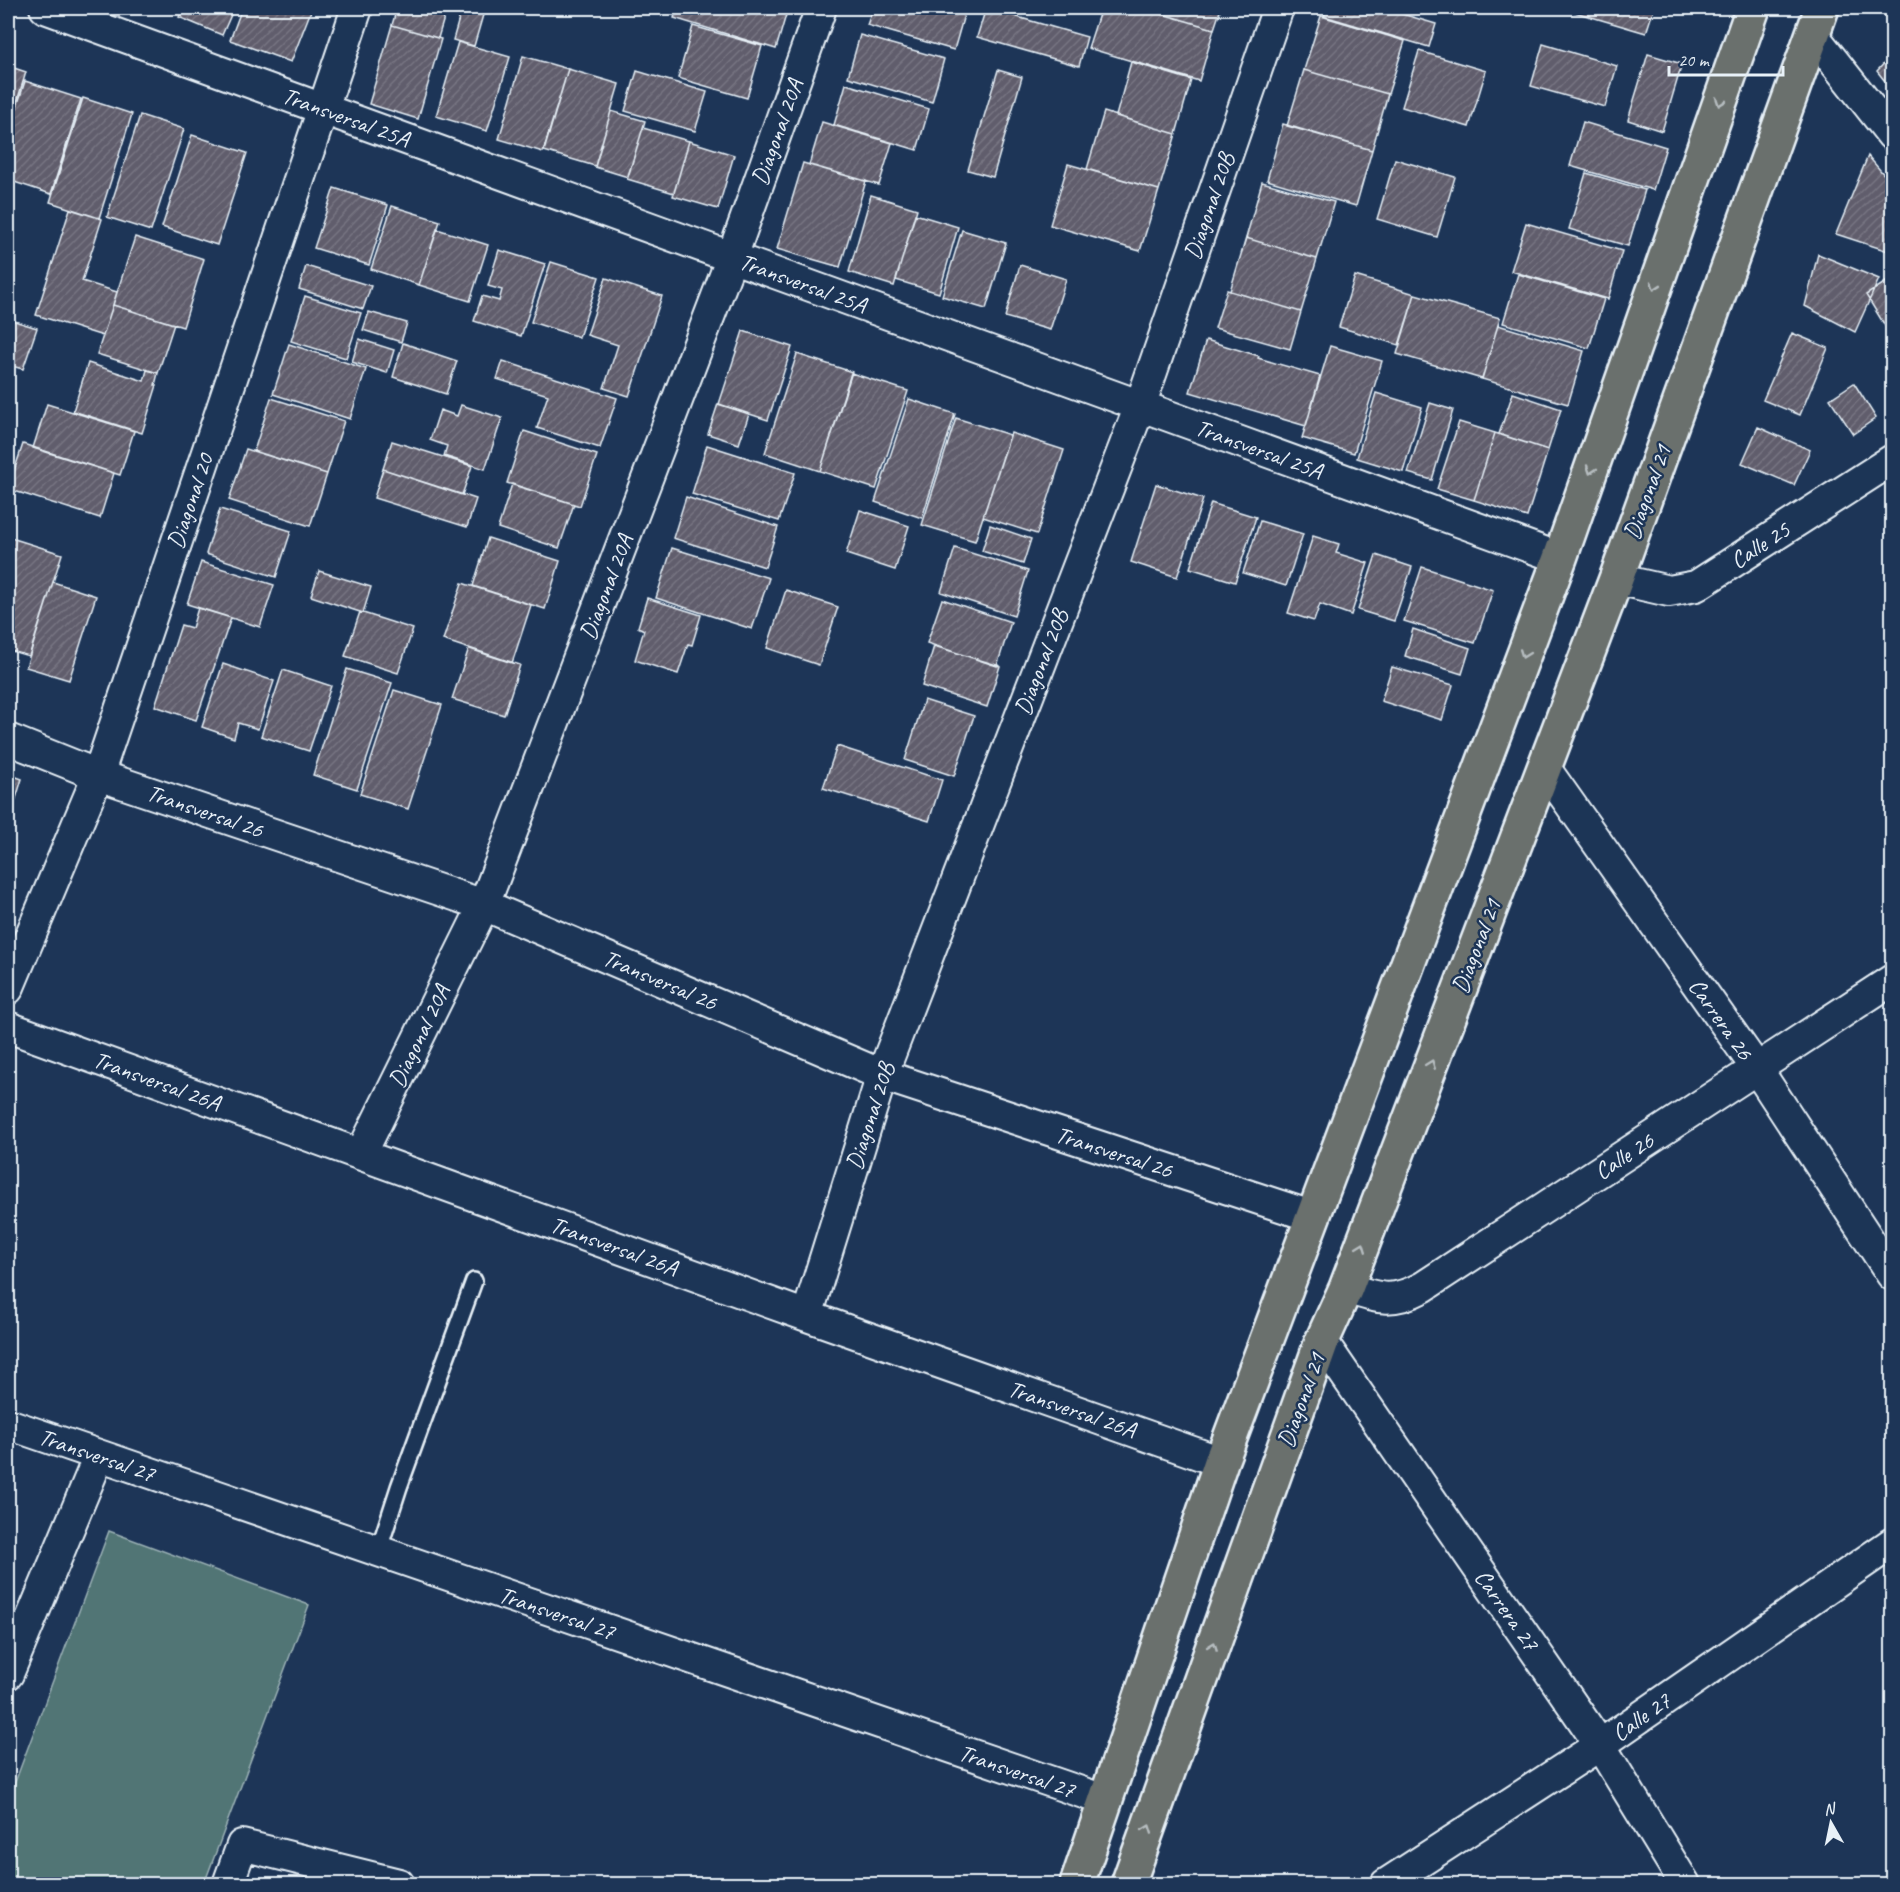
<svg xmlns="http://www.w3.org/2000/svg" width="1900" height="1892" viewBox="0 0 1900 1892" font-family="Caveat,sans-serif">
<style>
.pitch{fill:#517475;stroke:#9cb2b6;stroke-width:1.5}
.building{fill:url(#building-hatch);stroke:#e8f1f8;stroke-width:1.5}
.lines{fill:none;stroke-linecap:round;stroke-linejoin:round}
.service-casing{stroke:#e8f1f8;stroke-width:20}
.minor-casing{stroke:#e8f1f8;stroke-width:34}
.trunk-casing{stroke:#e8f1f8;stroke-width:38}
.service{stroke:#1d3557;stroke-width:15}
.minor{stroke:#1d3557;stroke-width:30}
.trunk{stroke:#6b706d;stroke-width:33}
.oneway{stroke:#b6bdc0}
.labels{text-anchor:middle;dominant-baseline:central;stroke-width:5;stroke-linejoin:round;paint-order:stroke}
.street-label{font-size:24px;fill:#e8f1f8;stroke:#1d3557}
</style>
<defs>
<pattern id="building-hatch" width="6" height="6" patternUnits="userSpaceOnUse" patternTransform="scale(1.5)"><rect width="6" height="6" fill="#605d6c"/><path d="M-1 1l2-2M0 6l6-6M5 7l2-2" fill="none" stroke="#777582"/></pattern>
</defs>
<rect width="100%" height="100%" fill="#1d3557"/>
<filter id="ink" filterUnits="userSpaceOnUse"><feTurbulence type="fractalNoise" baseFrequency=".0167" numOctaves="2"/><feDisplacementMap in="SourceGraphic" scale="12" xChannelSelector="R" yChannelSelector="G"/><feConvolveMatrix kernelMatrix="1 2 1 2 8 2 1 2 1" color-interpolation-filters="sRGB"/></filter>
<g filter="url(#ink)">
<path class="pitch" d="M109 1531 309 1605 204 1884H8V1801Z"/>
<path class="building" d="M183 8H234L222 35 179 17Z
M242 8H312L291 62 230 40Z
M397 8H447L438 38 392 25Z
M462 8H485L474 46 453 40Z
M677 8H788L776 49 674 18Z
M873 8H966L954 50 867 25Z
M986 8 1087 37 1079 66 977 37Z
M1101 8H1142L1214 29 1199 81 1088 48Z
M1142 8H1221L1214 29Z
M1327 8H1382L1436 24 1429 47 1324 16Z
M1561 8H1654L1646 33Z
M1321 16 1405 41 1388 94 1304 70Z
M392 25 441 39 418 119 369 104Z
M693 26 762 46 747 98 678 78Z
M860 35 944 59 932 102 848 77Z
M458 42 510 57 487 131 436 116Z
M1543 44 1617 66 1605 107 1531 86Z
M1419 51 1486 71 1469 127 1402 107Z
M1648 54 1682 64 1662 131 1628 120Z
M1892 55V90L1877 71Z
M523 56 568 69 543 152 499 139Z
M1131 62 1191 80 1176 134 1116 116Z
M8 66 26 72 8 131Z
M568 69 619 84 595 166 544 151Z
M998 70 1022 77 993 177 968 170Z
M1304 70 1388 94 1372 150 1287 126Z
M637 71 707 92 695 131 625 111Z
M25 81 81 99 51 194 8 180V136Z
M846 84 929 109 917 150 834 125Z
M83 98 132 114 99 218 50 202Z
M611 111 645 121 628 177 595 167Z
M1104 112 1176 134 1159 190 1087 169Z
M140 115 184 129 151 231 107 217Z
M822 122 892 143 879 185 809 165Z
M1583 122 1666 147 1653 190 1570 166Z
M1283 124 1372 150 1356 206 1267 180Z
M643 128 689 141 674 193 627 179Z
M192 135 247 153 217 245 162 227Z
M689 141 734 155 718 209 673 196Z
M1868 156 1892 184 1891 252 1836 234Z
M1395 159 1455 177 1437 237 1377 219Z
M803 163 866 181 840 267 777 249Z
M1068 164 1159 190 1140 251 1050 225Z
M1586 173 1645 190 1628 246 1569 229Z
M1262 182 1334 202 1317 259 1246 238Z
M334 188 388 205 369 265 314 248Z
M871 195 917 209 894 286 849 272Z
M392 206 440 221 419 285 371 269Z
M70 209 102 219 82 281 117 292 103 336 36 315Z
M915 214 958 227 939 293 896 280Z
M1526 223 1622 251 1608 299 1511 271Z
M437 229 488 245 470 301 419 285Z
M962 230 1006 243 986 309 942 296Z
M135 237 204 259 183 327 113 305Z
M1246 238 1317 259 1301 312 1230 291Z
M499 250 545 264 521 336 474 321 482 296 499 301 502 290 488 286Z
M1818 254 1879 279 1855 332 1805 306Z
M551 262 599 277 579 337 531 322Z
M1020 265 1066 279 1050 330 1005 317Z
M306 266 371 286 363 309 299 289Z
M1518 274 1604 299 1589 348 1503 323Z
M1355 276 1415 294 1399 345 1339 327Z
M606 278 662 296 629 396 604 388 618 345 587 335Z
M1892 278V337L1866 295Z
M1227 290 1301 312 1290 349 1215 328Z
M1415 294 1500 318 1482 379 1397 354Z
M305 296 361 313 346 358 291 341Z
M113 305 174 324 158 373 97 354Z
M369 312 407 323 401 342 363 330Z
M8 319 37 328 23 369 8 365Z
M1498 325 1584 351 1568 404 1482 379Z
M743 331 792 347 768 420 719 404Z
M1792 333 1828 348 1800 415 1763 400Z
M359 339 394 350 387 373 352 362Z
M1206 340 1259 356 1258 358 1320 376 1306 426 1190 392Z
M403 343 457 361 446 394 393 377Z
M289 344 366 369 350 419 273 394Z
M1330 346 1382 361 1354 453 1302 438Z
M797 354 852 372 820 471 765 453Z
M503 361 617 398 600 448 537 428 548 395 497 379Z
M88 363 144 381 147 370 158 373 155 385H157L142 433 73 411Z
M851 373 908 391 876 489 820 471Z
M1854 383 1876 418 1853 434 1830 399Z
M1376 393 1422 407 1403 472 1357 458Z
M1513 393 1561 409 1548 450 1499 434Z
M271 398 344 421 327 474 254 451Z
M909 399 955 414 922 518 875 502Z
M1430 403 1453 410 1432 480 1408 473Z
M47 404 134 431 120 475 33 448Z
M718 404 749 414 739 444 708 434Z
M461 405 502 418 485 469 444 456 447 446 430 440 440 410 457 416Z
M956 418 1010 435 975 541 922 525Z
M1459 422 1495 433 1474 500 1437 489Z
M1758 427 1810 450 1794 485 1742 463Z
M524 431 597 455 580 506 507 483Z
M1011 433 1064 450 1037 534 983 517Z
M1495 433 1548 450 1527 517 1474 500Z
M392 441 472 466 462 495 383 469Z
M23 444 114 473 100 518 8 489Z
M707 445 795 473 779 521 692 494Z
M246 449 327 474 310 526 229 500Z
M383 469 476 499 467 527 374 498Z
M512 484 574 504 559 548 498 528Z
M1156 484 1203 499 1177 577 1131 562Z
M686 497 778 527 765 567 673 538Z
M1211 503 1256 517 1235 582 1190 568Z
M220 509 291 531 276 577 206 554Z
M860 510 909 526 895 570 846 554Z
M1260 521 1303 534 1286 586 1243 573Z
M990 525 1031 539 1023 564 982 551Z
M1313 536 1339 544 1336 553 1368 563 1351 615 1320 604 1314 621 1288 613Z
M8 537 62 554 29 656 8 650Z
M488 538 560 561 545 609 473 586Z
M672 548 769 578 752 629 656 598Z
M955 548 1028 571 1014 616 941 592Z
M1376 555 1412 567 1394 621 1358 610Z
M201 562 274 585 260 627 187 604Z
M1422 567 1493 590 1475 643 1404 621Z
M319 571 371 587 363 613 311 596Z
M53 582 96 596 69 680 26 667Z
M462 583 531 605 512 663 443 640Z
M786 590 838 607 819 665 767 648Z
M647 598 701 615 692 645 688 644 678 674 635 660 644 630 638 627Z
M942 599 1011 622 997 666 927 643Z
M198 608 231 618 196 720 155 706 181 625 192 628Z
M360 612 413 629 398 673 345 656Z
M1413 629 1470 648 1462 674 1405 656Z
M934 646 1000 666 987 707 922 686Z
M469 648 520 665 504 715 452 699Z
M223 664 274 681 258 729 238 723 234 738 202 727Z
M1392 667 1453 685 1442 720 1381 701Z
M347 669 392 683 357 789 313 775Z
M283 670 331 686 309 751 261 736Z
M394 690 442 705 408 809 360 794Z
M924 700 974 716 954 776 905 760Z
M837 746 942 780 929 821 823 788Z
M8 774 22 779 8 824Z"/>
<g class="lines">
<g class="service-casing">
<path id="service" d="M378 1552 399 1487 474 1281"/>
</g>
<g class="minor-casing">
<path id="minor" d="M45 8 1560 558
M1813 35 1892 135
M1616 579 1669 591 1696 586 1892 460
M8 739 98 775 484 905 882 1075 1314 1217
M1544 767 1757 1069 1892 1275
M8 989 98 775 357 8
M8 1027 807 1316 1221 1462
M361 1154 484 905 732 257 821 8
M1346 1288C1378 1298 1391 1304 1423 1287L1892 980
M807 1316 882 1075 1140 406 1278 8
M1322 1341 1600 1745 1685 1884
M8 1424 1107 1801
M8 1674 99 1456
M228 1884 242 1845 399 1884
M1386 1884 1600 1745 1892 1543"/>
</g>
<g class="trunk-casing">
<path id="trunk" d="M1077 1884 1221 1462 1560 558 1753 8
M1128 1884 1322 1341 1346 1288 1616 579 1822 8"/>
</g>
<use href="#service" class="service"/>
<use href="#minor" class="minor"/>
<use href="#trunk" class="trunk"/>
</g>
<defs><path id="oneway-chevron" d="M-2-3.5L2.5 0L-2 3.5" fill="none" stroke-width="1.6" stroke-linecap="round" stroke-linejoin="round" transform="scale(1.5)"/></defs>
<g class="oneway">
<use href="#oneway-chevron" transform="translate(1720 102) rotate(109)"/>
<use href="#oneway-chevron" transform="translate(1655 286) rotate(109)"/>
<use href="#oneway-chevron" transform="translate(1591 470) rotate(109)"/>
<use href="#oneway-chevron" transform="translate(1524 654) rotate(110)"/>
<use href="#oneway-chevron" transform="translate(1431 1064) rotate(-69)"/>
<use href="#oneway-chevron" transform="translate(1362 1247) rotate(-69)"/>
<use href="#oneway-chevron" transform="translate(1213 1646) rotate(-70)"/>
<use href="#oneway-chevron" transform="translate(1148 1829) rotate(-70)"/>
</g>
</g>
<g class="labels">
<g class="street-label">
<text transform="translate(346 117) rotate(20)">Transversal 25A</text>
<text transform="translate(777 132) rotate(-70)">Diagonal 20A</text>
<text transform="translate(1209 206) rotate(-71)">Diagonal 20B</text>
<text transform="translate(803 283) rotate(20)">Transversal 25A</text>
<text transform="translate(1259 449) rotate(20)">Transversal 25A</text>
<text transform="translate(1647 492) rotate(-70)">Diagonal 21</text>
<text transform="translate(190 501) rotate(-71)">Diagonal 20</text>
<text transform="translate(1760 545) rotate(-33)">Calle 25</text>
<text transform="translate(606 587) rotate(-69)">Diagonal 20A</text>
<text transform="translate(1041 662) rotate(-69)">Diagonal 20B</text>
<text transform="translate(205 811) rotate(19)">Transversal 26</text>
<text transform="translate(1476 946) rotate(-69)">Diagonal 21</text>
<text transform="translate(660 980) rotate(23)">Transversal 26</text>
<text transform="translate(1721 1019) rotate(55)">Carrera 26</text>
<text transform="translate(419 1036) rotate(-64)">Diagonal 20A</text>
<text transform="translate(157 1081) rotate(20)">Transversal 26A</text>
<text transform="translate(870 1116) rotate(-72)">Diagonal 20B</text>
<text transform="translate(1114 1152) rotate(18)">Transversal 26</text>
<text transform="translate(1624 1156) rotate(-33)">Calle 26</text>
<text transform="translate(614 1246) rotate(20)">Transversal 26A</text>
<text transform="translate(1301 1400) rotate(-70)">Diagonal 21</text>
<text transform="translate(1072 1409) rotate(19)">Transversal 26A</text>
<text transform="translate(97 1455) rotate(19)">Transversal 27</text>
<text transform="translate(1507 1610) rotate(55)">Carrera 27</text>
<text transform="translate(557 1613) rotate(19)">Transversal 27</text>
<text transform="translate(1641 1717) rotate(-35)">Calle 27</text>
<text transform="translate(1017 1771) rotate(19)">Transversal 27</text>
</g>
</g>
<rect width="1900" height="1892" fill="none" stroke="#1d3557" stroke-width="30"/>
<rect x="15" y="15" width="1870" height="1862" fill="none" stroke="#e8f1f8" stroke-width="2" filter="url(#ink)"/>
<g transform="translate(1831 1823) rotate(351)" stroke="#1d3557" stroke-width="4.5" paint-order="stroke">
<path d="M0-4.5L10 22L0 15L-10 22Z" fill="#e8f1f8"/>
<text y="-9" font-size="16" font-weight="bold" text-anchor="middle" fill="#e8f1f8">N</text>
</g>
<path d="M1669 66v9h114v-9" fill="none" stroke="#e8f1f8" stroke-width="3"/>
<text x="1678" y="66" font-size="18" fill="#e8f1f8" stroke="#1d3557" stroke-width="4.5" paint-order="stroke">20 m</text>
</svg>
